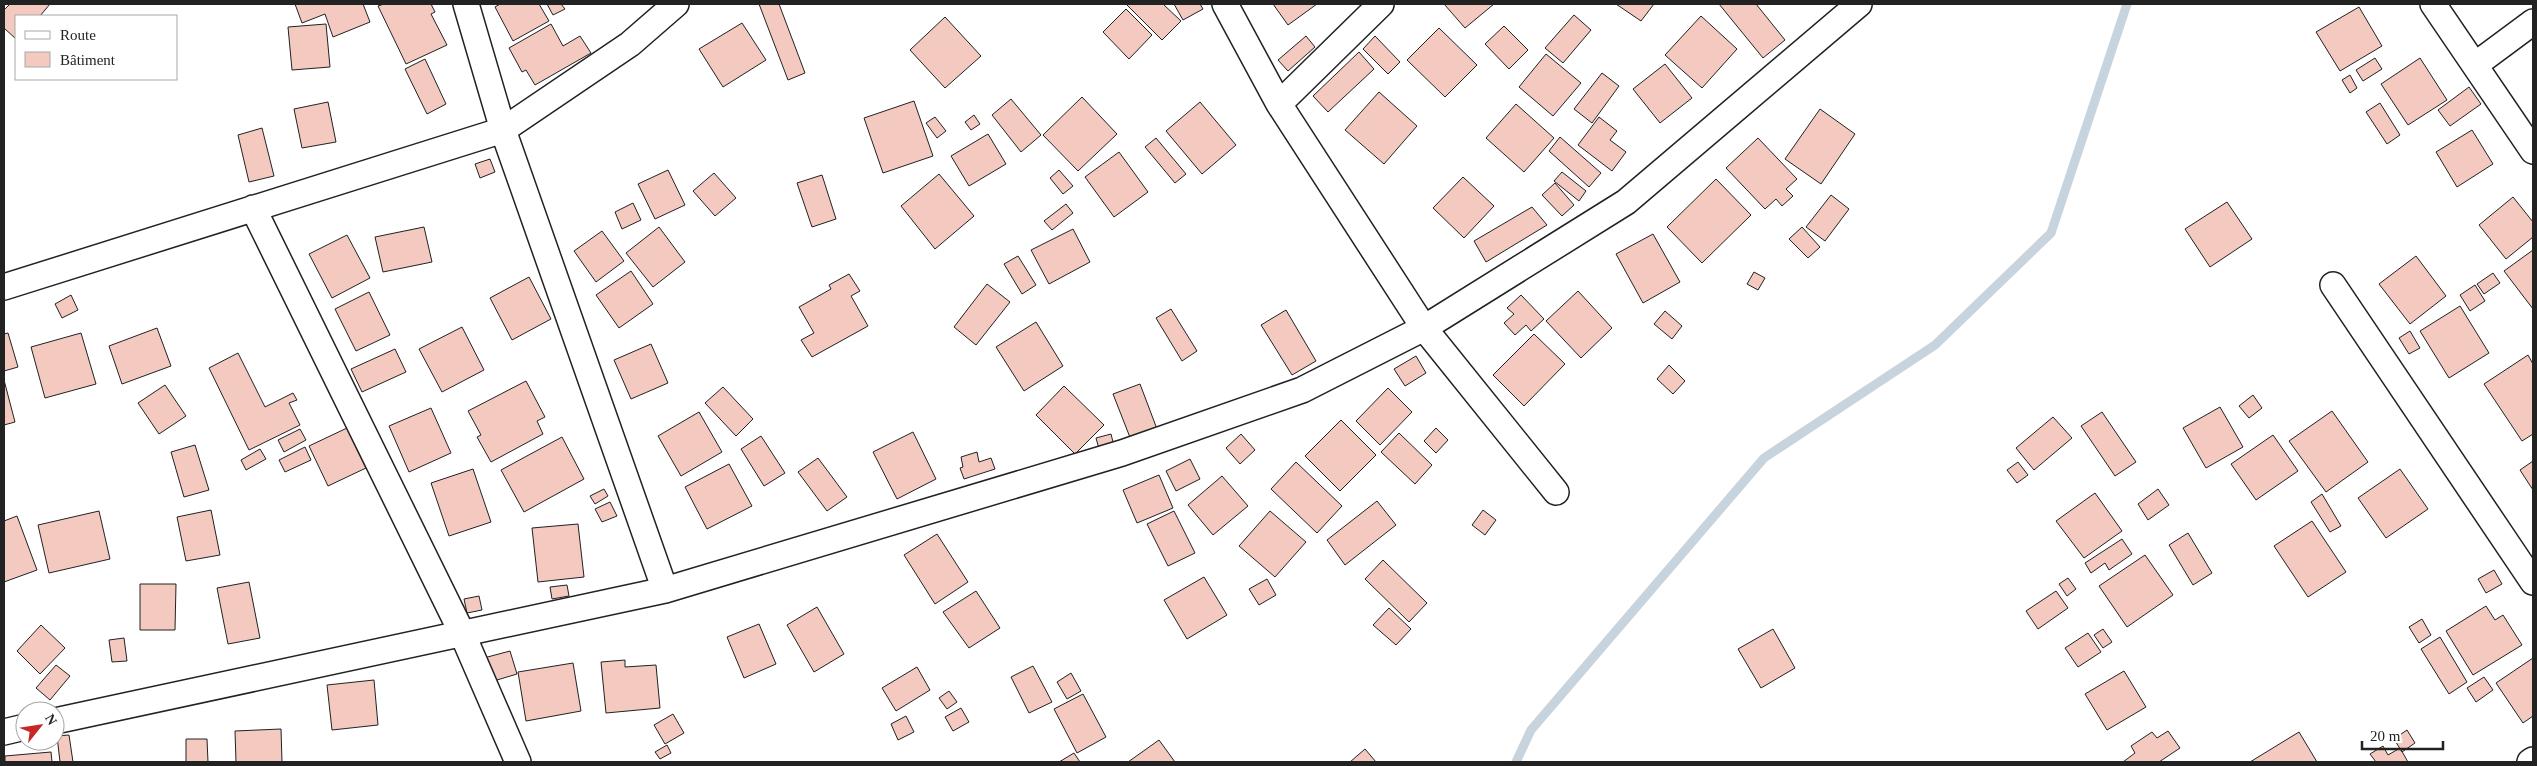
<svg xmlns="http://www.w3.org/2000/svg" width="2537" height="766" viewBox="0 0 2537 766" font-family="'Times New Roman',serif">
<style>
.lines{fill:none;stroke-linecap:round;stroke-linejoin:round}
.stream{stroke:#c7d3dd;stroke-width:9}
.building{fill:#f3c9c0;stroke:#222}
.street-casing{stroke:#222;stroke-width:28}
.street{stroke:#fff;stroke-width:25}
</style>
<rect width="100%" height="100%" fill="#fff"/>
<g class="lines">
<path class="stream" d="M1516 762 1531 730 1764 458 1935 345 2051 233 2127 4"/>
</g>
<path class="building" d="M10 4H50L40 16H16V39L4 28V10Z
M295 4H363L370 22 333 37 325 14 302 23Z
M384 4H431L435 12 431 14 447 45 406 64 378 6Z
M500 4H539L549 21 513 41 495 7Z
M547 4H561L565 9 553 15Z
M759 4H779L805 73 788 80Z
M1126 4H1163L1181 21 1162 40Z
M1174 4H1200L1203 9 1183 20Z
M1273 4H1317L1288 25Z
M1444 4H1494L1465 28Z
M1616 4H1654L1641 21Z
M1719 4H1756L1785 40 1763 58Z
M2359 7 2382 46 2340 71 2316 32Z
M1126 9 1152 35 1129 59 1103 32Z
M1574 15 1591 30 1563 63 1545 48Z
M1701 16 1737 49 1702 88 1665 55Z
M945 17 981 56 945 88 910 50Z
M742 23 766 60 723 87 699 49Z
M326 24 330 67 292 70 288 27Z
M551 24 563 46 580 36 591 53 535 85 526 70 522 72 509 48Z
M1504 26 1528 50 1509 69 1485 44Z
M1439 28 1477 65 1445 97 1407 60Z
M1306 36 1315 47 1288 71 1278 60Z
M1375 36 1400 62 1388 74 1363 49Z
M1359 52 1374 69 1328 112 1313 96Z
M1546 54 1581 83 1553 116 1519 87Z
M2375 58 2382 69 2363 81 2356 70Z
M2420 58 2447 100 2408 125 2381 84Z
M425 59 446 104 427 114 405 69Z
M1665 64 1692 98 1660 123 1633 89Z
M1602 73 1619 86 1592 123 1574 109Z
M2350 75 2357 88 2350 93 2342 80Z
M2469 87 2481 104 2450 126 2438 110Z
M1379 92 1417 126 1384 164 1345 130Z
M1082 97 1117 134 1078 171 1043 135Z
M1011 99 1041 135 1021 152 992 115Z
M914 101 933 156 883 173 864 118Z
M328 102 336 142 302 148 294 109Z
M1200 102 1236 145 1202 174 1166 131Z
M2380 103 2400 135 2387 144 2366 112Z
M1516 104 1554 138 1524 172 1486 138Z
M1820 109 1855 134 1821 184 1785 159Z
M974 115 980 124 971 130 965 122Z
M935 117 946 131 937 138 926 123Z
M1599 117 1617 131 1610 140 1626 152 1612 171 1578 145Z
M262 128 274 176 249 182 238 135Z
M2472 130 2493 164 2457 187 2436 152Z
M988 134 1006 164 969 186 951 156Z
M1560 137 1601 173 1589 187 1549 151Z
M1156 138 1186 174 1175 183 1145 147Z
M1758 138 1797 179 1786 189 1793 196 1782 206 1776 199 1765 209 1726 168Z
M1119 152 1148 192 1114 217 1085 177Z
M490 159 495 172 480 178 475 164Z
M668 170 685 205 655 219 638 184Z
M1059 170 1073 186 1063 194 1050 178Z
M1562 172 1586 191 1579 201 1554 181Z
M714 173 736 198 715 216 693 191Z
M939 174 974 216 935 249 901 206Z
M822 175 836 219 812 227 797 183Z
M1463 177 1494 206 1464 238 1433 208Z
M1716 179 1751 215 1702 263 1667 227Z
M1555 183 1574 205 1562 216 1542 195Z
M1831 195 1849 209 1825 241 1806 227Z
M2513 197 2533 222V237L2506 259 2479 225Z
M2227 202 2252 239 2210 267 2185 229Z
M633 203 641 220 622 229 615 212Z
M1066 204 1073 213 1052 230 1044 221Z
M1532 207 1547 225 1486 262 1474 241Z
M424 227 432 262 383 272 375 237Z
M659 227 685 262 653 287 626 253Z
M1802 227 1820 247 1808 258 1789 239Z
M1073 229 1090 262 1049 284 1031 250Z
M602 231 624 261 596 282 574 251Z
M1653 234 1680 282 1643 303 1616 254Z
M347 235 370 278 332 298 309 254Z
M2533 250V309L2504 271Z
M1018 256 1036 285 1022 294 1004 264Z
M2416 256 2446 296 2410 324 2379 284Z
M631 271 653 304 619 328 596 295Z
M1754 272 1765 278 1758 290 1747 284Z
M2493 273 2500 283 2484 294 2477 284Z
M849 274 860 291 851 296 868 326 812 357 801 340 814 333 799 307 831 289 829 285Z
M529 277 551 319 512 340 490 298Z
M987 284 1010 302 976 345 954 327Z
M2475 285 2485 301 2470 311 2460 295Z
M1578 291 1612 328 1581 358 1546 321Z
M369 292 390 335 356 351 335 309Z
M71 295 78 310 62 318 55 304Z
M1521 295 1544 319 1531 331 1526 325 1515 335 1504 323 1514 314 1507 308Z
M2460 306 2489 353 2449 378 2420 331Z
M1171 309 1197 351 1182 361 1156 318Z
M1286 310 1316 361 1292 375 1261 325Z
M1665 311 1682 326 1672 339 1654 324Z
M1036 322 1063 366 1024 391 996 347Z
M462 327 484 370 442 392 419 349Z
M157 328 171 366 122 384 109 346Z
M2410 331 2420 348 2409 354 2399 338Z
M8 333 18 367 4 371V334Z
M81 333 96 384 45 398 31 347Z
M1534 334 1565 364 1524 406 1493 375Z
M651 344 668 383 631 399 614 360Z
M395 349 406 372 362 392 351 369Z
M238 353 265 407 293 393 297 400 289 403 300 425 249 450 209 368Z
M2528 355 2533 364V434L2522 441 2484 384Z
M1416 356 1426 373 1405 386 1394 369Z
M1669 365 1685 381 1673 394 1657 379Z
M4 380 15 422 4 425Z
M526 381 545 417 537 421 543 434 491 462 477 437 481 435 468 411Z
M1140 384 1157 429 1131 440 1113 394Z
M165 385 186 416 159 434 138 403Z
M1064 386 1104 425 1075 454 1036 415Z
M723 387 753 419 736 436 705 403Z
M1388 388 1412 412 1380 445 1356 421Z
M2253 395 2262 408 2249 418 2239 406Z
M2220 407 2243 447 2206 468 2183 428Z
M431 408 451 453 409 472 389 426Z
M2332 411 2368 462 2326 492 2289 441Z
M699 412 722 452 681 476 658 436Z
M2102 412 2136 462 2115 476 2081 426Z
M2053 417 2072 438 2034 470 2016 448Z
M1341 420 1376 455 1340 491 1305 456Z
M347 428 366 468 328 486 309 446Z
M1436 428 1448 440 1436 453 1424 441Z
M300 429 306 440 284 452 278 440Z
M913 432 936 479 897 499 873 452Z
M1399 433 1432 465 1415 484 1381 452Z
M1111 434 1114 446 1099 449 1096 438Z
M1241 434 1255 450 1240 464 1226 448Z
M2273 435 2298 471 2256 500 2231 464Z
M761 436 785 473 764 486 741 449Z
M562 437 584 479 524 512 501 470Z
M195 445 209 490 184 497 171 452Z
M305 447 311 460 285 472 279 460Z
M260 449 266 459 246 470 241 460Z
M977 452 979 462 991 458 995 469 964 479 960 468 963 467 961 457Z
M818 458 847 497 827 511 798 472Z
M1190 459 1200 479 1176 491 1166 471Z
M2533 461V490L2520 470Z
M1296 462 1342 506 1317 533 1271 489Z
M2018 462 2028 475 2017 483 2007 470Z
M729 464 752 506 707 529 685 487Z
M473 469 491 522 449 536 431 483Z
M2400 469 2428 509 2386 538 2358 498Z
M1159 475 1173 508 1137 523 1123 490Z
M1222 476 1248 506 1213 535 1188 505Z
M604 489 608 496 595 504 590 496Z
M2158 489 2169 505 2148 520 2138 504Z
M2095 493 2122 531 2084 558 2056 521Z
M2322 494 2341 526 2330 532 2311 502Z
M1377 501 1396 525 1345 565 1327 540Z
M610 502 617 516 602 522 595 509Z
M211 510 220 555 186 561 177 517Z
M1483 510 1496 520 1485 535 1472 525Z
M99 511 110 559 49 573 38 525Z
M1174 511 1195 553 1168 566 1147 524Z
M1270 511 1306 542 1275 577 1239 546Z
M17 516 37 570 4 582V521Z
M2312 521 2346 572 2308 597 2274 546Z
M578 524 584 577 538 582 532 528Z
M2188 533 2212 573 2193 585 2169 545Z
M937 534 968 582 935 604 904 555Z
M2122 539 2132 554 2109 570 2105 563 2091 573 2085 563Z
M2145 555 2173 595 2127 627 2099 586Z
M1383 560 1427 603 1409 622 1365 579Z
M2494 570 2502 584 2486 593 2478 579Z
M1204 577 1227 615 1187 639 1164 600Z
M2068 578 2076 589 2067 596 2059 584Z
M1267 579 1276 595 1259 605 1249 589Z
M249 582 260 638 228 644 217 588Z
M140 584H176L175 630H140Z
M567 585 569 596 552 599 550 587Z
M976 591 1000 628 969 648 943 612Z
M2056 591 2068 608 2038 629 2026 611Z
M479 596 482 610 467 613 464 599Z
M2486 606 2495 620 2503 615 2522 645 2473 675 2446 631Z
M817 607 844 654 814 672 787 625Z
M1389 608 1411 629 1396 645 1373 625Z
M2422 619 2431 635 2419 643 2409 627Z
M759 624 776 664 744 678 727 637Z
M41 625 65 648 40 674 17 651Z
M1773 629 1795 668 1761 688 1738 649Z
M2103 629 2112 642 2103 648 2094 635Z
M2088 633 2101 652 2078 667 2065 648Z
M2440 637 2467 682 2449 694 2421 649Z
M124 638 127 661 112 662 109 640Z
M510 651 517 674 487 683 480 659Z
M2533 658V716L2523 723 2496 683Z
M625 660V667L656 665 660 708 606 713 601 662Z
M573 663 581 711 526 721 518 672Z
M56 665 70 676 50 700 36 688Z
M1033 666 1052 702 1029 713 1011 677Z
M917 667 930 690 896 711 882 688Z
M2124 671 2146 707 2107 730 2085 694Z
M1071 673 1081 691 1067 699 1057 682Z
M2484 677 2493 690 2476 702 2467 688Z
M374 680 378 725 332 730 327 685Z
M949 691 957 702 947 709 939 698Z
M1083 694 1106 737 1077 753 1054 709Z
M961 708 969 722 953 731 945 717Z
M673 714 684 733 665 744 654 725Z
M906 716 914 732 898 740 891 724Z
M281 729 282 762H236L235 731Z
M2407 730 2415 743 2402 752 2394 739Z
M2168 731 2180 748 2159 762H2123L2135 753 2131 746 2152 732 2157 738Z
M2299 732 2317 762H2250Z
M69 735 73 762H60L57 736Z
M186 739H207L208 762H186Z
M1159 740 1175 762H1128Z
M667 745 671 753 660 759 655 752Z
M2383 746 2388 755 2400 748 2408 762H2376L2370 754Z
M1365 749 1376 762H1350Z
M51 752 52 762H5V756Z
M1074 753 1080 762H1059Z"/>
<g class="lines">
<g class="street-casing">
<path id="street" d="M466 4 503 130 665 590
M1225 4 1279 104 1424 328 1556 492
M2433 4 2533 151
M2475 65 2533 22
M1279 104 1381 4
M253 208 462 633 518 762
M2333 285 2533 582
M4 287 503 130 630 44 676 4
M55 721 665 590 1122 453 1302 390 1424 328 1626 202 1859 4
M4 732 25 727
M2530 762 2533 760"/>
</g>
<use href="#street" class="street"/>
</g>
<rect width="2537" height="766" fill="none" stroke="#222222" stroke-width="10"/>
<rect x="15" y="15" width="162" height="65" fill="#ffffff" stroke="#a7a7a7"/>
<rect x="25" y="31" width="25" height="8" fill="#ffffff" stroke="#a7a7a7"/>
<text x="60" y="40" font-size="15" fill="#222222">Route</text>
<rect x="25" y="52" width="25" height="15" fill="#f3c9c0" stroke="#a7a7a7"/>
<text x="60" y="65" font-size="15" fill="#222222">Bâtiment</text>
<g transform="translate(40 726) rotate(60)"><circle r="24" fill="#ffffff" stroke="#a7a7a7"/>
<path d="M0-4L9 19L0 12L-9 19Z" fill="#c62828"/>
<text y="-8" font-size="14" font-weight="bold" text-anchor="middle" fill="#222222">N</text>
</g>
<path d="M2362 741v8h81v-8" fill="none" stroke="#222222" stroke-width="2.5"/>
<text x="2370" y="741" font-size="15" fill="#222222" stroke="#ffffff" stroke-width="4" paint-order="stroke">20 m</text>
</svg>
